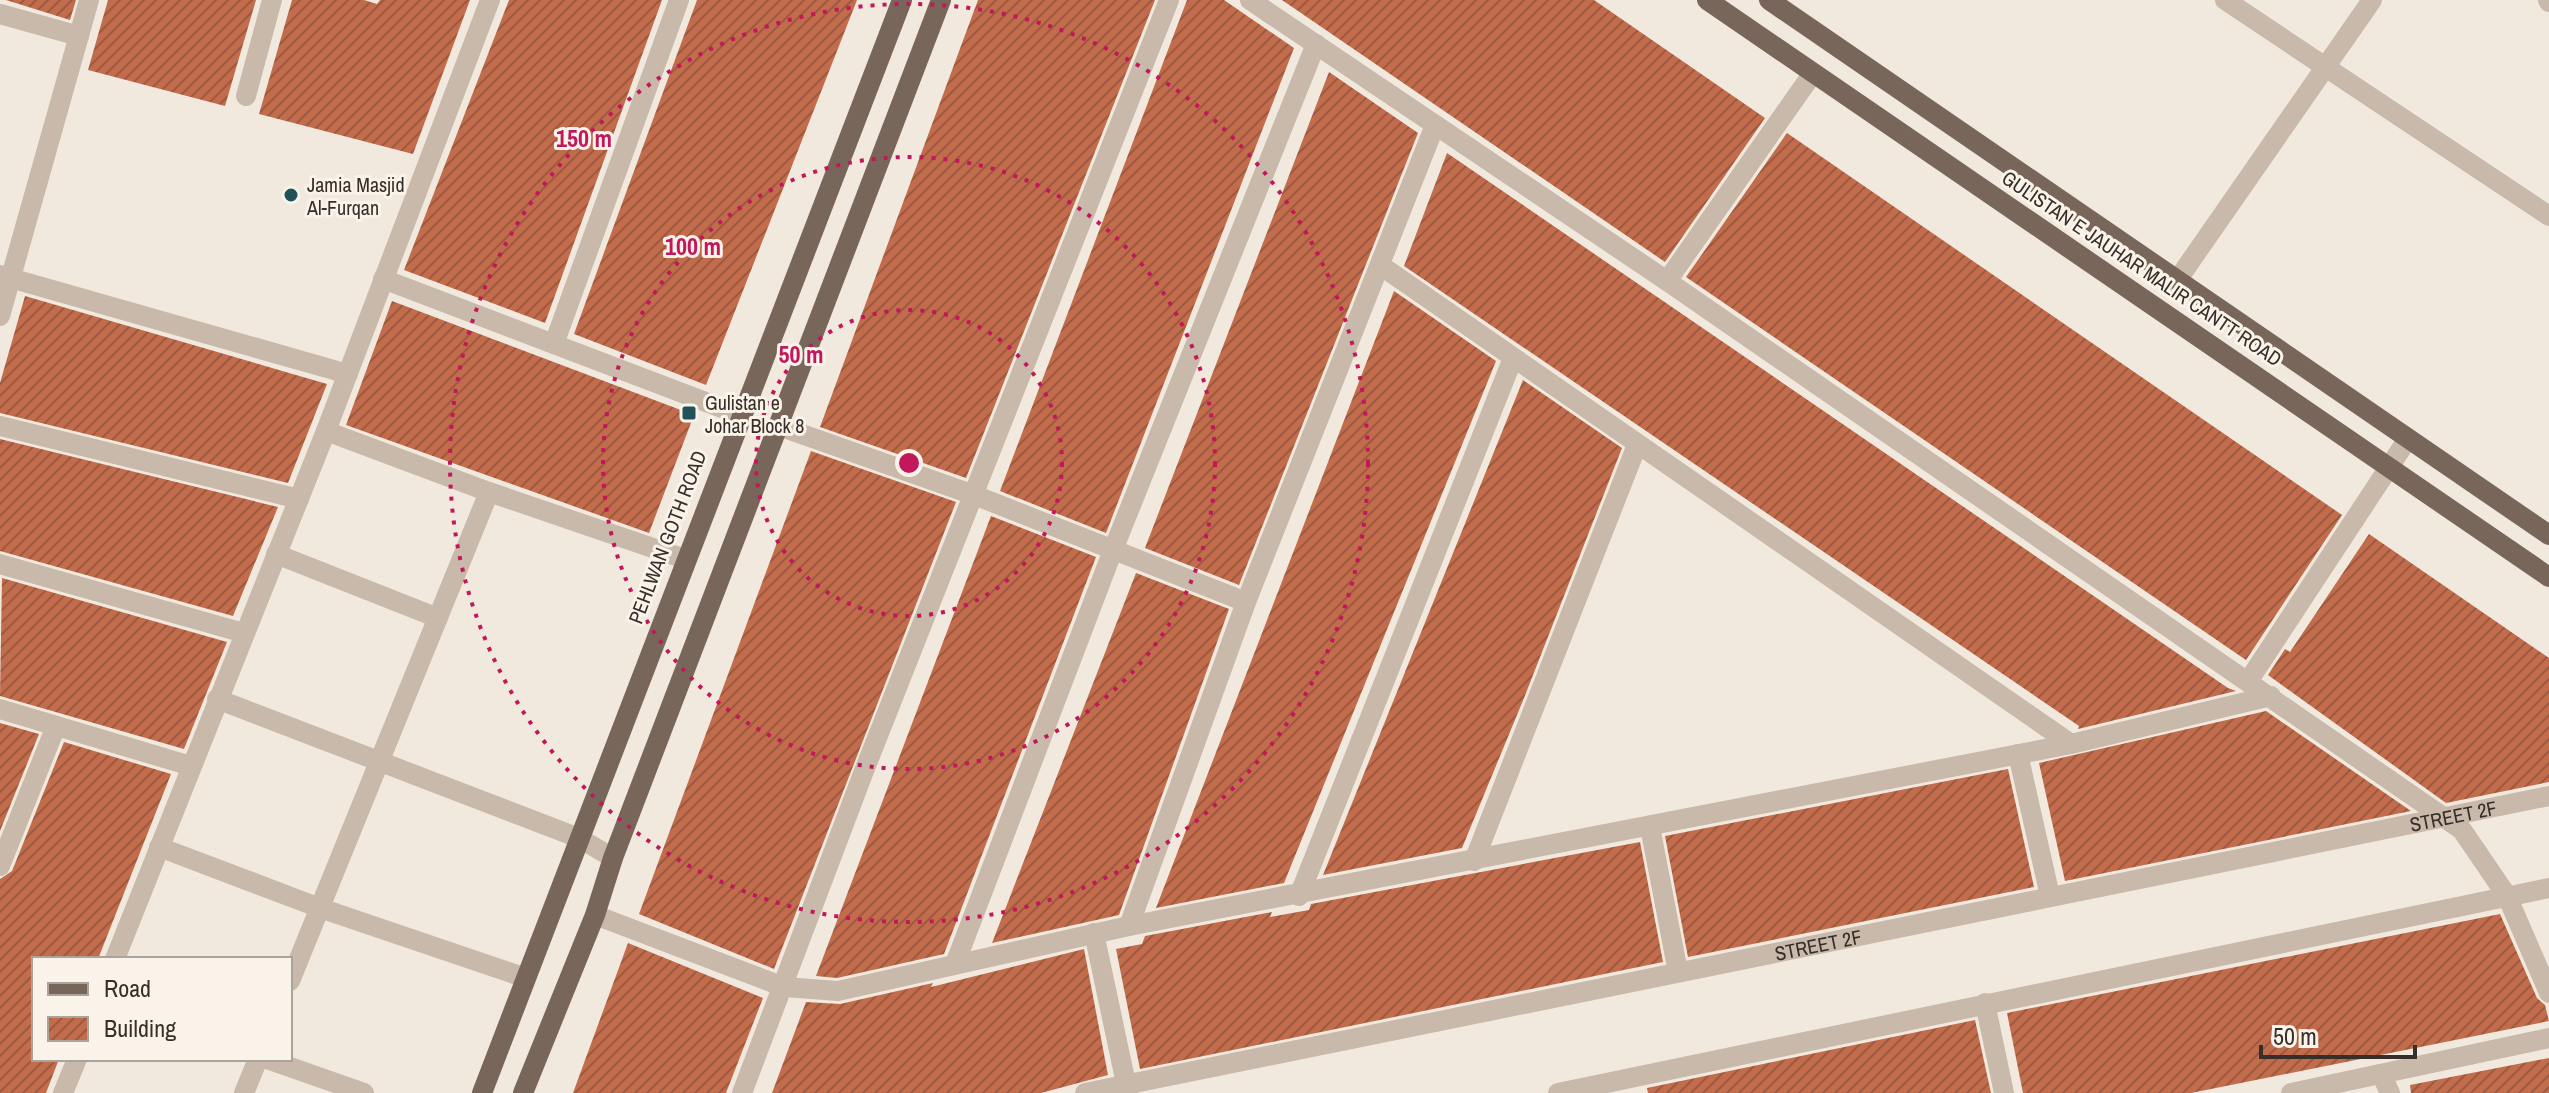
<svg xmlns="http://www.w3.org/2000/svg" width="2549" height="1093" viewBox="0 0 2549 1093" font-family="'Archivo Narrow',sans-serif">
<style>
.building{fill:url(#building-hatch)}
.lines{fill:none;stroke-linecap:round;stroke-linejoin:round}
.minor{stroke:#c9b9aa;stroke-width:20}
.major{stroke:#78665b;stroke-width:20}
.ring{fill:none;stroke:#c2185b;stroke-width:4;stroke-dasharray:4 8}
.poi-dot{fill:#205257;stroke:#f9f3ea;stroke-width:3}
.labels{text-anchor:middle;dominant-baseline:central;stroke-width:6;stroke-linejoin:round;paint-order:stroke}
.poi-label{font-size:20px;fill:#372e29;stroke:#f9f3ea;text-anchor:start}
.street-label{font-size:20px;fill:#372e29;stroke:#f9f3ea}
.centre{fill:#c2185b;stroke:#f9f3ea;stroke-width:4}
.ring-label{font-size:24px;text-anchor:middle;font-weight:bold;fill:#c2185b;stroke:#f9f3ea;stroke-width:6;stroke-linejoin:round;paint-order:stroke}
</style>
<defs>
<pattern id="building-hatch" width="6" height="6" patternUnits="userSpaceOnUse" patternTransform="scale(2)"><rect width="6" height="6" fill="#c26c4c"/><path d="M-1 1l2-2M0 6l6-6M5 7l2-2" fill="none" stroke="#9e593f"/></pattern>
</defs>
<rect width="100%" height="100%" fill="#f2e9de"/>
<path class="building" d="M6 0H76L70 20Z
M108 0H256L225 106 88 70Z
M292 0H364L377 4 380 0H470L413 154 259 114Z
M509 0H662L545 323 404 270Z
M697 0H857L706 385 574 334Z
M978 0H1155L966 478 820 427Z
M1187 0H1224L1294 48 1106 533 1000 491Z
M1282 0H1594L1765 118 1665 262Z
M1329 72 1418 133 1239 585 1145 548Z
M1787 133 2342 515 2246 660 1686 277Z
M1447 153 2228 688 2236 691 2078 729 2079 726 1404 266Z
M1394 291 1496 361 1284 883 1156 908Z
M25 296 327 384 288 483 0 413V383Z
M392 301 694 415 649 533 346 425Z
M1523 380 1622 448 1524 698 1462 848 1323 875Z
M0 439 278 507 233 616 0 551Z
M811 451 956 502 774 969 639 914Z
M991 516 1096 557 944 954 837 978 816 976Z
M2369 534 2549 658V782L2446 803 2268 675 2285 649 2290 652Z
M1136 573 1229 609 1119 915 992 943Z
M2 578 227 642 184 749 0 696Z
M2266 711 2411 811 2065 881 2039 763Z
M0 723 39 734 0 831Z
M64 742 171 774 98 959H34V1059H59L46 1093H0V879L12 871Z
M2008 769 2034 887 1688 957 1665 836Z
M1640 842 1663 962 1140 1069 1116 949 1142 944 1145 936 1272 912 1270 917 1309 910 1311 904Z
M2500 914 2537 998 2545 1005 2549 1021 2191 1093H2023L2007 1013Z
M628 943 763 998 726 1093H573Z
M1084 949 1108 1075 1041 1093H772L806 1002 840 1004 933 983 931 987Z
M1975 1020 1991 1093H1648L1647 1088Z
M2549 1058V1093H2411L2410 1085Z"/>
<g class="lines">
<g class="minor">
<path d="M1250 0 1667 281 2462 830 2507 896 2549 993"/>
<path d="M2225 0 2549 216"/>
<path d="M2548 0 2549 2"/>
<path d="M0 14 79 36"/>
<path d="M246 96 272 0"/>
<path d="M1380 265 2071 744"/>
<path d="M0 275 348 374"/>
<path d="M383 279 740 415"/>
<path d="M1667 281 1813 73"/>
<path d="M2176 282 2372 0"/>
<path d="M0 316 89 0"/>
<path d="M554 344 679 0"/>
<path d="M0 426 299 499"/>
<path d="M779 426 974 495 1246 602"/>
<path d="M326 431 489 492 685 559"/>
<path d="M276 554 438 618"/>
<path d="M0 564 244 633"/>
<path d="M2249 680 2407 440"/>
<path d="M217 699 579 838 613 858"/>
<path d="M0 709 191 766"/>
<path d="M2018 754 2050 896"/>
<path d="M1650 827 1678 972"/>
<path d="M159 847 320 908 526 978"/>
<path d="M1474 861 1637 445"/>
<path d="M0 866 56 726"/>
<path d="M1299 896 1513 358"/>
<path d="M595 915 784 987 838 991 1129 926 2071 744 2271 696"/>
<path d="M1129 926 1246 602 1435 125"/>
<path d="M1094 933 1128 1093"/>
<path d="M115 959 326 431 490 0"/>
<path d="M955 964 1113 550 1316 44"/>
<path d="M290 981 489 492"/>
<path d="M1985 1003 2004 1093"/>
<path d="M267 1059 364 1093"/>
<path d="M2381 1074 2390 1093"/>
<path d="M63 1093 77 1059"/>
<path d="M244 1093 258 1059"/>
<path d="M742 1093 864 771 1169 0"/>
<path id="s1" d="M1085 1093 2549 796"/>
<path d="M1558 1093 2549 888"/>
<path d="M2291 1093 2549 1038"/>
</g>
<path class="major" d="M1707 0 2549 577
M1769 0 2549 535
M482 1093 902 0
M523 1093 595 915 613 858 941 0"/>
</g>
<g class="ring">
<circle cx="909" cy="463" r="153"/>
<circle cx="909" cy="463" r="306"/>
<circle cx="909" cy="463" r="459"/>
</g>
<g class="poi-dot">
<circle cx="291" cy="195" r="8"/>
<rect x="681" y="405" width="16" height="16" rx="4"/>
</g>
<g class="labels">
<g class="poi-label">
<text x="307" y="184">Jamia Masjid<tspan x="307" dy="23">Al-Furqan</tspan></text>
<text x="705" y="402">Gulistan e<tspan x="705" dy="23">Johar Block 8</tspan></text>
</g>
<g class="street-label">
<text transform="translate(2142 268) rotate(34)">GULISTAN E JAUHAR MALIR CANTT ROAD</text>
<text transform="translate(667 537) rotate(-69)">PEHLWAN GOTH ROAD</text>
<text stroke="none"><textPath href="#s1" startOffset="1396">STREET 2F</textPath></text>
<text stroke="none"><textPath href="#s1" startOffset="748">STREET 2F</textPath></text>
</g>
</g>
<circle cx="909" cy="463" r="12" class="centre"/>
<g class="ring-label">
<text x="584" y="147">150 m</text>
<text x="693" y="255">100 m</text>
<text x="801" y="363">50 m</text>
</g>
<rect x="32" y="957" width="260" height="104" fill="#f9f3ea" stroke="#aba49d" stroke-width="2"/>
<rect x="48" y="983" width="40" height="12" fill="#78665b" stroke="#aba49d" stroke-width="2"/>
<text x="104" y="997" font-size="24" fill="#372e29">Road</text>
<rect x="48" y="1017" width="40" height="24" fill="url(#building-hatch)" stroke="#aba49d" stroke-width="2"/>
<text x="104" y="1037" font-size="24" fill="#372e29">Building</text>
<path d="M2261 1045v12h154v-12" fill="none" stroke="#372e29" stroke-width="4"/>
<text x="2273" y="1045" font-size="24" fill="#372e29" stroke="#f9f3ea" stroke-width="6" paint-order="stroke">50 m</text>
</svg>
